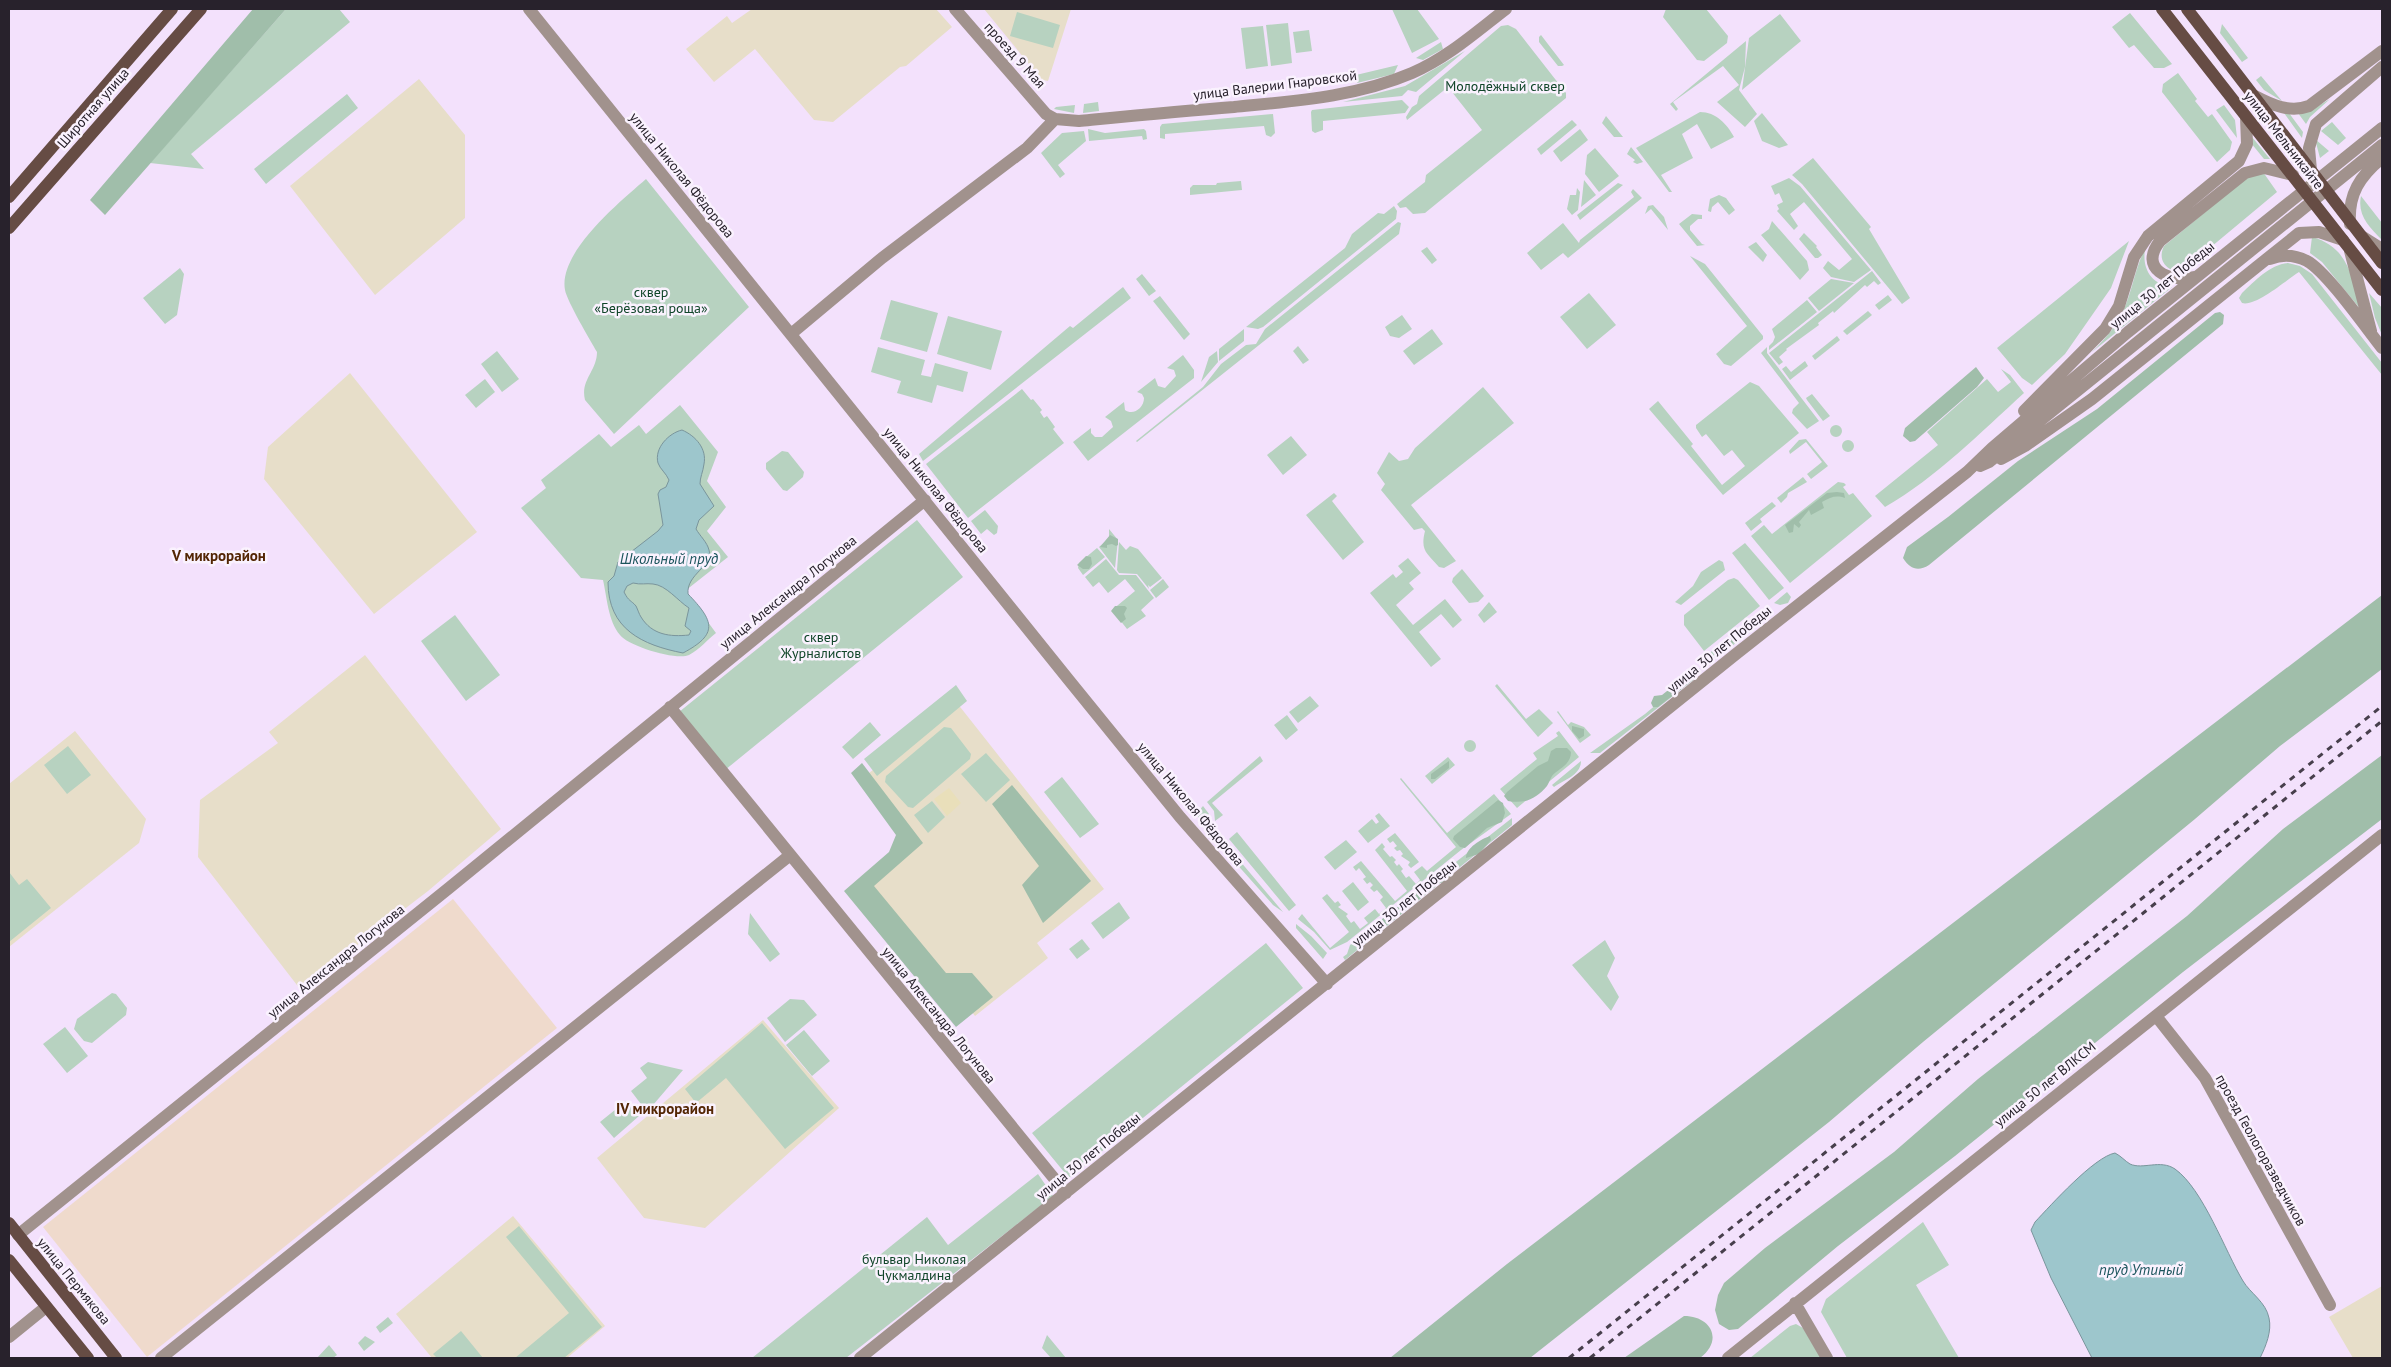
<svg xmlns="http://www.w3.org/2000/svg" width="2391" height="1367" viewBox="0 0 2391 1367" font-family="'PT Sans',sans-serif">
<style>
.commercial{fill:#efdacc}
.education{fill:#e7dec9}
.green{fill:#b7d2c0}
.forest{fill:#a0beaa}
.sand{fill:#e9dfba}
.water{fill:#9dc6cc;stroke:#7a959c;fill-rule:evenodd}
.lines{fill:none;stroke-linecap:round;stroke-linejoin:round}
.minor{stroke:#a1928d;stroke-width:12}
.major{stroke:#664c44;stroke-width:12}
.rail{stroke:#473f4c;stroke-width:3;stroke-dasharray:6 6;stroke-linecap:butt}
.labels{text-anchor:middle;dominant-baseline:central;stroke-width:5;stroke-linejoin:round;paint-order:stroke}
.street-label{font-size:14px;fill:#28222c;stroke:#faf2fe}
.park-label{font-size:14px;fill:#104529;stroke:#faf2fe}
.neighbourhood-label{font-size:15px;font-weight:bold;fill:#532604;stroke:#faf2fe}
.water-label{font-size:15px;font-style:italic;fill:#1b545c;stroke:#faf2fe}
</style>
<rect width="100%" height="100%" fill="#f3e1fc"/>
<path class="commercial" d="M453 899 557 1028 147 1357 43 1227Z"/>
<path class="education" d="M752 9H936L952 27 906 66 900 67 833 122 814 120 755 49 714 82 686 49 727 16 732 23Z
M984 9H1071L1048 81 1042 80Z
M419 79 465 135V218L375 295 290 186Z
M350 373 477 532 374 614 264 479 268 447Z
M365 655 501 829 428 891 300 989 198 857 200 800 278 743 269 732Z
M957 703 1104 889 1037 943 1048 958 975 1016 868 881 916 843 864 777Z
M75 731 146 819 139 843 9 947V784Z
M763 1020 839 1108 705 1228 644 1218 597 1158Z
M513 1216 605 1326 567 1358H432L396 1314Z
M2382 1286V1358H2353L2329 1317Z"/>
<path class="green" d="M286 9H339L350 22 191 154 204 169 150 163Z
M1392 9H1417L1439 39 1412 53Z
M1666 9H1706L1728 36 1727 43 1704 61 1697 60 1663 17Z
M1017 12 1060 25 1053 48 1010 36Z
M2130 13 2172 64 2164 68H2154L2134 45 2129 48 2112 27Z
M1780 14 1801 41 1742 90 1749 38Z
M1288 23 1292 63 1271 66 1266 25Z
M2222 24 2248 58 2242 62 2220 33Z
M1508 25 1516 29 1566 93V98L1425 213 1413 214 1406 207 1400 208 1397 204 1425 182 1426 175 1482 130 1448 87 1407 120 1406 117 1412 107 1417 104 1419 96 1501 26Z
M1263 26 1268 66 1246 69 1241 28Z
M1309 30 1312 51 1296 53 1293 32Z
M1541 35 1564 65 1562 66H1558L1539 42V37Z
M1746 41 1745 67 1739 90 1757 114 1745 127 1717 102 1739 85 1723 66 1673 102 1678 109 1676 111 1670 104Z
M1441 42 1443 49 1423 60 1416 58Z
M1465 51 1416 92 1408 90 1402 96 1343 102 1405 86Z
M1398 65 1394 74 1357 83 1356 75Z
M2178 73 2197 99 2195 101 2208 117 2212 114 2232 142 2230 150 2217 162 2162 92 2163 84Z
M2261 76 2282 101 2264 90 2256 80Z
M347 94 358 108 266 184 254 169Z
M2330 99 2310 117 2306 124 2298 113 2316 107Z
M1402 100 1409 107 1405 113 1323 121V130L1315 133 1312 131 1311 112 1312 110Z
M1098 102 1099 111 1083 113 1084 104Z
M1075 105 1074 113 1054 109 1056 107Z
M2224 105 2235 120 2237 138 2216 110Z
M1700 112C1716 112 1727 124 1734 137L1711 149 1697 124 1682 134 1693 158 1661 175 1672 192H1669L1636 148Z
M1762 113 1788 145 1779 148 1762 141 1754 121Z
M2284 113H2289L2303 132 2302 138Z
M1273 114 1275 133 1271 137 1266 135 1264 126 1165 134V139L1160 138V127L1162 124Z
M1606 116 1623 137H1614L1602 123Z
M1572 120 1577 125 1541 155 1537 149Z
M2332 122 2346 138 2338 145 2321 131Z
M1088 129 1105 133 1144 129 1146 131 1147 139 1143 140 1142 136 1089 141Z
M1580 129 1588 140 1561 162 1553 151Z
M1084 131 1086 141 1058 165 1065 174 1060 178 1041 153 1062 133Z
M2252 137 2270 159H2264L2251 143Z
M2315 139 2329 151 2320 158Z
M1631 147 1643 162 1637 164 1633 162 1635 160 1627 154Z
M1595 148 1619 176 1599 192 1585 174 1587 155Z
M1813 158 1871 227 1869 229 1910 298 1902 304 1802 184 1792 175Z
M2263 172 2277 192 2187 267 2172 270C2162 265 2159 256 2164 246L2249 176Z
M1789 178 1800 186 1871 270 1854 282 1831 277 1823 268 1828 261 1839 270 1852 259 1804 202 1790 214 1798 226 1794 230 1777 211 1779 209 1777 205 1783 202 1779 193 1775 195 1771 186Z
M646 179 749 307 614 434 585 400C580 380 597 371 597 352 590 340 567 301 565 290 558 252 621 201 646 179Z
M1584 180 1596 195 1581 207Z
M1241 181 1242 190 1190 195V188L1193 185H1216L1217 183Z
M1618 183 1623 185 1580 220 1577 215Z
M1577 188 1580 192 1578 210 1572 215 1567 209 1570 195H1576Z
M1633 189 1642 198 1568 258 1563 253 1541 270 1527 253 1563 223 1579 243 1580 240 1634 197 1631 192Z
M1719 195 1726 198 1735 210 1729 215 1718 202 1712 207 1711 212 1708 211 1710 199Z
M2361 196 2382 223V240C2369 227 2357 215 2361 196Z
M1653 205 1664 217 1668 230 1651 209 1645 214 1648 206Z
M1394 206 1397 211 1396 219 1263 327 1258 329 1246 327 1345 248 1352 234 1378 213 1384 214Z
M1692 214 1702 215V219H1698L1690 226V230L1702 244 1705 245 1697 246 1679 224Z
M1772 221 1807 261 1809 270 1800 280 1761 235 1769 229Z
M1398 222 1401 223 1399 234 1137 442 1136 441 1203 387 1221 364 1246 345 1256 344 1265 329Z
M1804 233 1817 246 1816 247 1822 255 1818 258H1815L1799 239Z
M2312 237C2349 247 2352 278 2361 310L2322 262 2310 253Z
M2129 241 2111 288 2065 354 2032 385 2022 378 1997 348Z
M1756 242 1767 255 1763 262 1748 247Z
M1427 247 1437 260 1432 264 1421 251Z
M2145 249C2142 269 2151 284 2172 287L2092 352C2106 338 2119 323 2126 304 2133 286 2136 266 2145 249Z
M1690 256 1705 264 1763 336V339L1731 366 1724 364 1716 354 1747 326Z
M2288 263 2300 266 2312 274 2382 363V375L2299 272C2286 280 2256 307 2242 303L2239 298 2242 293C2255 281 2269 265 2288 263Z
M180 268 184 274 177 315 165 324 143 298Z
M1872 271 1881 283 1878 285 1874 281 1867 287 1865 285 1834 313 1833 311 1818 323 1819 325 1786 349 1787 350 1779 357 1783 362 1779 365 1769 353Z
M1142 274 1156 291 1149 296 1136 279Z
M1831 279 1854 283 1819 311 1808 298Z
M1123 287 1131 298 923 461 919 454 1070 326 1073 328Z
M1589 293 1616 325 1587 349 1560 317Z
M2369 293 2382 308V335L2375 318Z
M1888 295 1892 300 1879 310 1875 305Z
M1160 296 1190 334 1184 340 1153 301Z
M891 300 938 313 927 352 880 339Z
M1807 300 1817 312 1769 350V346L1773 342 1775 337 1772 329Z
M1868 311 1872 315 1847 335 1843 331Z
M1402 315 1412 329 1399 338 1390 336 1385 327Z
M948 316 1002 331 991 370 937 354Z
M1244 329V341L1219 361V349Z
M1432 329 1443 344 1414 365 1403 351Z
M1837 336 1840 340 1815 360 1812 356Z
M1298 346 1309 360 1303 364 1293 351Z
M878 347 925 360 921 375 931 377 935 363 968 372 963 392 937 385 932 403 897 393 901 381 871 372Z
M1767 347V353L1819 421 1807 429 1792 413 1793 409 1799 403 1761 353Z
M497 351 519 379 502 392 481 364Z
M1217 351 1218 362 1201 382 1209 357Z
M1183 355 1194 370V378L1088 461 1073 442 1091 428V433L1095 437H1102L1113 427 1111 421 1105 417 1124 402 1125 410C1133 416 1144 408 1144 398L1142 394 1137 392 1155 378 1158 386 1165 388 1176 376 1174 370 1167 368Z
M1805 361 1808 366 1790 380 1782 369 1786 366 1791 372Z
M2001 369 2010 375 2024 393C1980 433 1937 477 1885 507L1875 496 1938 445 1927 432 1987 379 1998 392 2011 382Z
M485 379 495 392 476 408 465 395Z
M1750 382 1759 386 1799 433 1723 495 1649 409 1658 401 1693 444 1691 446 1722 485 1745 466 1732 450 1724 456 1706 434 1702 437 1696 428V425Z
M1483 387 1514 423 1411 505 1456 561 1444 568 1439 567C1427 553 1420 551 1425 531L1422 528 1414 530 1381 490 1385 484 1377 473 1389 452 1399 461 1408 459 1415 448Z
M1022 389 1031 400 1033 399 1042 410 1040 412 1044 418 1047 416 1055 427 1053 429 1064 443 968 518 926 464Z
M1812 394 1830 416 1823 421 1807 400 1806 398Z
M680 405 718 452 707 481 726 507 707 531 728 557 685 591 716 633C708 639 699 650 689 655 677 661 628 646 620 635 608 621 607 597 603 580L581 578 521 508 546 488 541 480 599 434 611 447 639 425 646 434Z
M1830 431a6 6 0 1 1 12 0a6 6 0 1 1-12 0Z
M1291 436 1307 455 1283 475 1267 455Z
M1806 439 1828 466 1811 479 1807 474 1822 462 1806 442 1790 454 1789 451 1799 440Z
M1842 446a6 6 0 1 1 12 0a6 6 0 1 1-12 0Z
M782 451 788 452 804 472 803 477 787 491 783 490 766 469V463Z
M1803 477 1807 482 1788 493 1787 497 1781 503 1777 498Z
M1838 482 1844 483 1846 485 1843 487 1849 495 1853 493 1872 516 1790 583 1751 536 1764 525 1772 534Z
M1334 493 1337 496 1332 501 1364 542 1343 560 1306 515Z
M1772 502 1776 506 1760 519 1762 522 1751 531 1745 523Z
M985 510 998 526 997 533 994 535 987 529 981 534 971 521Z
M917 520 963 577 725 770 679 712Z
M1109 529 1118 540 1115 568 1099 547 1109 538Z
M1119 542 1126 550 1130 546 1138 549 1162 578 1150 587 1148 585 1149 589 1137 574 1119 573 1117 570Z
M1745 543 1784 588 1769 600 1732 553Z
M1097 548 1105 557 1083 575 1078 568 1079 563Z
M1408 558 1421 573 1409 583 1414 589 1396 605 1413 625 1445 599 1462 620 1453 628 1441 614 1419 632 1441 659 1431 667 1370 593 1393 574 1396 578 1403 572 1398 566Z
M1106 559 1119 575H1136L1154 598 1141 610 1146 616 1127 629 1112 610 1135 591 1125 579 1108 593 1099 582 1093 587 1085 577Z
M1719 560 1723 562 1725 570 1681 605 1675 602 1693 586 1701 572Z
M1462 569 1484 596 1478 602 1469 603 1452 582 1453 578Z
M1734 578 1738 580 1760 606 1704 651 1684 625V615L1728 580Z
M1163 579 1169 587 1156 598 1150 590Z
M1787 592 1791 597 1788 603 1780 605 1774 603Z
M1489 602 1497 612 1484 623 1478 615Z
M1763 611 1764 619 1760 624 1718 657 1713 658 1707 655Z
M455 615 500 675 466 701 421 641Z
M1700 668 1696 678 1600 753H1590L1645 714Z
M1497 684 1526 719 1539 709 1553 723 1538 737 1495 686Z
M956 685 967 701 877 776 864 759Z
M1310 696 1319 706 1298 723 1289 712Z
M1558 711 1568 725 1571 722 1584 727 1591 735 1580 743 1557 712Z
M1287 715 1298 730 1286 740 1274 725Z
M870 722 881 735 853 759 842 747Z
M944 727 951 728 971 754 970 759 913 808 908 807 885 782 886 776Z
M1559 731 1579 757 1517 808 1500 789 1537 759 1533 753 1558 736 1556 733Z
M1464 746a6 6 0 1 1 12 0a6 6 0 1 1-12 0Z
M68 746 91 775 67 794 44 765Z
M986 753 1010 780 986 802 961 774Z
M1260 756 1263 761 1212 803 1223 815 1215 821 1214 811 1207 802Z
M1448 757 1455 765 1432 784 1425 776Z
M1581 761C1581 775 1564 780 1554 787L1552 785Z
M1062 777 1099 824 1080 838 1044 792Z
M1401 778 1447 833 1494 794 1511 814 1461 850 1347 942 1330 950 1314 932 1298 919 1302 914 1330 948 1349 932 1322 898 1327 894 1335 903 1338 901 1341 905 1338 907 1348 914 1346 916 1351 923 1354 921 1360 929 1368 923 1364 918 1375 909 1379 914 1386 908 1380 900 1383 897 1377 890 1374 892 1370 888 1373 885 1370 882 1367 884 1363 879 1366 877 1359 868 1356 871 1353 867 1361 861 1395 901 1407 891 1375 850 1382 843 1385 847 1383 849 1390 857 1392 856 1396 860 1394 862 1397 866 1399 864 1403 869 1401 871 1406 878 1409 876 1416 884 1420 880 1414 872 1422 866 1427 871 1456 847 1400 779Z
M932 801 945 817 928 833 914 815Z
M1203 806 1209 814 1210 824 1201 822 1196 814Z
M1379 813 1390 826 1368 843 1358 831 1372 819 1376 824 1379 822 1375 816Z
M1512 818V825L1345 960 1343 957 1347 954 1350 945Z
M1237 832 1296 905 1289 911 1229 839Z
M1395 833 1419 862 1411 868 1408 865 1410 862 1401 856 1403 854 1400 850 1397 851 1394 848 1397 846 1393 841 1390 843 1387 839Z
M1218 835 1283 912 1273 905 1218 843Z
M1346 840 1357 852 1335 870 1324 857Z
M9 872 19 885 27 879 51 908 9 942Z
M1353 882 1369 902 1358 911 1342 891Z
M1119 902 1130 918 1103 939 1091 923Z
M750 913 780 954 770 962 748 934Z
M1296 924 1311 936 1327 953 1323 959 1296 928Z
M1082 939 1090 949 1077 959 1069 949Z
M1605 940 1615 958 1607 976 1619 997 1611 1011 1572 965Z
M1266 943 1303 988 1069 1178 1032 1133Z
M112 993 116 994 127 1008 126 1015 92 1043 84 1041 74 1029 77 1019Z
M790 999 804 1000 817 1015 785 1042 767 1018Z
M762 1023 834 1108 785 1149 726 1078 696 1103 685 1089Z
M65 1027 88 1056 67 1073 43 1044Z
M804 1030 830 1061 812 1076 786 1045Z
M648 1062 683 1070 647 1112 631 1091 647 1078 640 1068Z
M626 1101 639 1116 614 1138 600 1122Z
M1038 1174 1053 1196 846 1358H752L927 1217 948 1245Z
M1923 1222 1949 1265 1916 1285 1959 1358H1847L1821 1312 1826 1299Z
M519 1226 602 1327 564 1358H515L569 1313 506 1237Z
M388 1317 393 1323 380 1333 376 1327Z
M1796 1324 1803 1328 1821 1358H1750L1790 1326Z
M461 1331 483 1358H437L433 1354Z
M1047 1335 1066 1358H1051L1042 1348Z
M365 1336 375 1342 364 1351 358 1343Z
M329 1345 337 1355 333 1358H317Z"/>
<path class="forest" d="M253 9H286L105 215 90 200Z
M2220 312 2224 315 2223 324 1929 565C1918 572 1910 569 1903 558L1907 547 1948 517 2018 461 2097 409 2215 313Z
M1976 367 1984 378 1977 387 1915 441 1910 442 1903 436 1905 428Z
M1837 492 1844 493 1845 498C1836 495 1831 497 1822 502L1824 508 1811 515 1809 510 1799 522 1801 525 1799 528 1794 524 1793 532 1789 533 1785 525 1827 493Z
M1110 535 1118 539V545L1116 546 1112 544 1107 545V548L1100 547Z
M1086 556 1091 557 1092 564 1089 569H1083L1077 565Z
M2382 595V669L2280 746 2195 819 1923 1042 1829 1122 1530 1358H1390L1507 1264Z
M1115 606H1125L1127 608 1124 614 1126 619 1121 623 1111 611Z
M1745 627 1750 630 1717 655V648Z
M1686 676 1691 678 1690 682 1658 707H1653L1651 703 1654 696 1662 695Z
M1572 726 1584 729V736L1579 739 1572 731Z
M1556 748H1567L1571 752C1571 765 1559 768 1552 776 1550 779 1549 783 1547 786 1536 799 1525 804 1508 801L1504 796 1507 792 1538 766 1548 761 1551 751Z
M2382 755V819L2183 972 1955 1156 1838 1246 1738 1329 1729 1330 1719 1324 1715 1310 1718 1295 1724 1283 1765 1248 1894 1152 1978 1079 2187 916 2283 829Z
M1449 761V768L1435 779H1431V774Z
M862 763 923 843 874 886 946 973H972L993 997 956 1027 844 891 889 852 896 835 851 773Z
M1012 785 1091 881 1043 923 1022 885 1039 866 992 804Z
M1498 800 1503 803 1505 813 1502 822 1487 828 1465 848 1460 847 1453 839 1454 836Z
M1490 836 1491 840 1479 854 1466 858C1466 848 1481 839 1490 836Z
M1452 869 1453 871 1449 879 1442 883 1435 879 1444 871Z
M1416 893H1423L1424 895 1373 936 1368 938 1366 937 1369 931 1381 923 1382 919Z
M1684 1316C1711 1316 1724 1340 1700 1358H1624Z"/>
<path class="sand" d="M949 788 961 803 947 816 934 799Z"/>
<path class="water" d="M682 430C696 436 707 449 704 464 703 472 700 477 700 484L714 506 699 520 696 529C700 536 707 542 709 550 714 566 686 574 688 594 714 621 719 634 683 653 642 645 608 629 608 582L614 576 618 562 658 531 663 525 658 494 660 490 666 487 669 480C666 473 660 469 658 463 654 448 669 433 682 430ZM633 583C641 585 646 583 653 584 666 585 678 601 689 608L685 626 691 631 689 635C670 637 652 635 641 617 639 614 638 610 636 606 631 600 629 602 624 592L627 586Z
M2115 1153C2121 1156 2125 1161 2130 1164 2143 1170 2160 1159 2175 1169 2203 1189 2225 1251 2243 1281 2250 1293 2266 1302 2269 1318 2272 1331 2266 1346 2260 1358H2092L2051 1278 2031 1230 2035 1222C2051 1205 2094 1157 2115 1153Z"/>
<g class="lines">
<path class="minor" d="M529 9 1068 679 1180 817 1327 984
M955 9 1046 114 1055 119
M2255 96C2272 105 2290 113 2309 106L2382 51
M1055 119 1079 121C1131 116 1182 111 1234 107 1294 101 1356 97 1412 73 1447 58 1476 32 1506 9
M2311 170 2309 148 2316 124 2382 67
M2350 224C2348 194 2360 176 2382 158
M2363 237 2382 249
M2350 251 2371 331
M2270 259C2282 254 2295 255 2307 261 2327 272 2366 328 2382 348
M2194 277C2169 283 2138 269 2160 241L2245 173 2264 168 2293 175
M791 334 882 258 1027 148 1055 119
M2024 411 2105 329 2119 306 2134 257 2148 236 2239 161 2247 144 2246 117
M2001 459 2025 446 2092 399 2299 233 2319 232 2343 240
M1980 466 1989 462 2382 145
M670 707 1066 1193
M2156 1016 2205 1078 2330 1305
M18 1235 449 888 925 500
M1795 1303 1827 1358
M9 1337 46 1307
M161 1358 789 856
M860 1358 1736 654 1967 472 1992 448 2128 332 2382 128
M1728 1358 2382 835"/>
<path class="major" d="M2162 9 2382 290
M2187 9 2382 263
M9 197 172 9
M9 228 201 9
M9 1223 116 1358
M9 1260 88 1358"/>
<path class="rail" d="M1569 1358 2382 706
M1590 1358 2382 721"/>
</g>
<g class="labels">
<g class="street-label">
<text transform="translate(1015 55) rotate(48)">проезд 9 Мая</text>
<text transform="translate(1275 85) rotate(-7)">улица Валерии Гнаровской</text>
<text transform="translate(93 108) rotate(-49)">Широтная улица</text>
<text transform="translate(2284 140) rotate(52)">улица Мельникайте</text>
<text transform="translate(682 175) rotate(51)">улица Николая Фёдорова</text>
<text transform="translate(2162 285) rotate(-39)">улица 30 лет Победы</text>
<text transform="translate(936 490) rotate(51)">улица Николая Фёдорова</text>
<text transform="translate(788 592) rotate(-39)">улица Александра Логунова</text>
<text transform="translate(1719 649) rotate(-39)">улица 30 лет Победы</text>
<text transform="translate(1191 804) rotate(50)">улица Николая Фёдорова</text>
<text transform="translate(1404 903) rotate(-39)">улица 30 лет Победы</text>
<text transform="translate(336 961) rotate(-39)">улица Александра Логунова</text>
<text transform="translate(939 1015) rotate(51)">улица Александра Логунова</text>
<text transform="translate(2045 1084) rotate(-39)">улица 50 лет ВЛКСМ</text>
<text transform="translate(2261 1150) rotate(61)">проезд Геологоразведчиков</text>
<text transform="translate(1088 1156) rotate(-39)">улица 30 лет Победы</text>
<text transform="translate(74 1281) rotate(51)">улица Пермякова</text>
</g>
<g class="park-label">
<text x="1505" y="86">Молодёжный сквер</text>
<text x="651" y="292">сквер<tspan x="651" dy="16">«Берёзовая роща»</tspan></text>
<text x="821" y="637">сквер<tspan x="821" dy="16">Журналистов</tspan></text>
<text x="914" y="1259">бульвар Николая<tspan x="914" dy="16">Чукмалдина</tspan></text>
</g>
<g class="neighbourhood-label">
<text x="219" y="555">V микрорайон</text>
<text x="665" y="1108">IV микрорайон</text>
</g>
<g class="water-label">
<text x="669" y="558">Школьный пруд</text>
<text x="2141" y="1269">пруд Утиный</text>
</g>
</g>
<rect width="2391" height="1367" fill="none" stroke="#28222c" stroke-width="20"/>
</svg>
